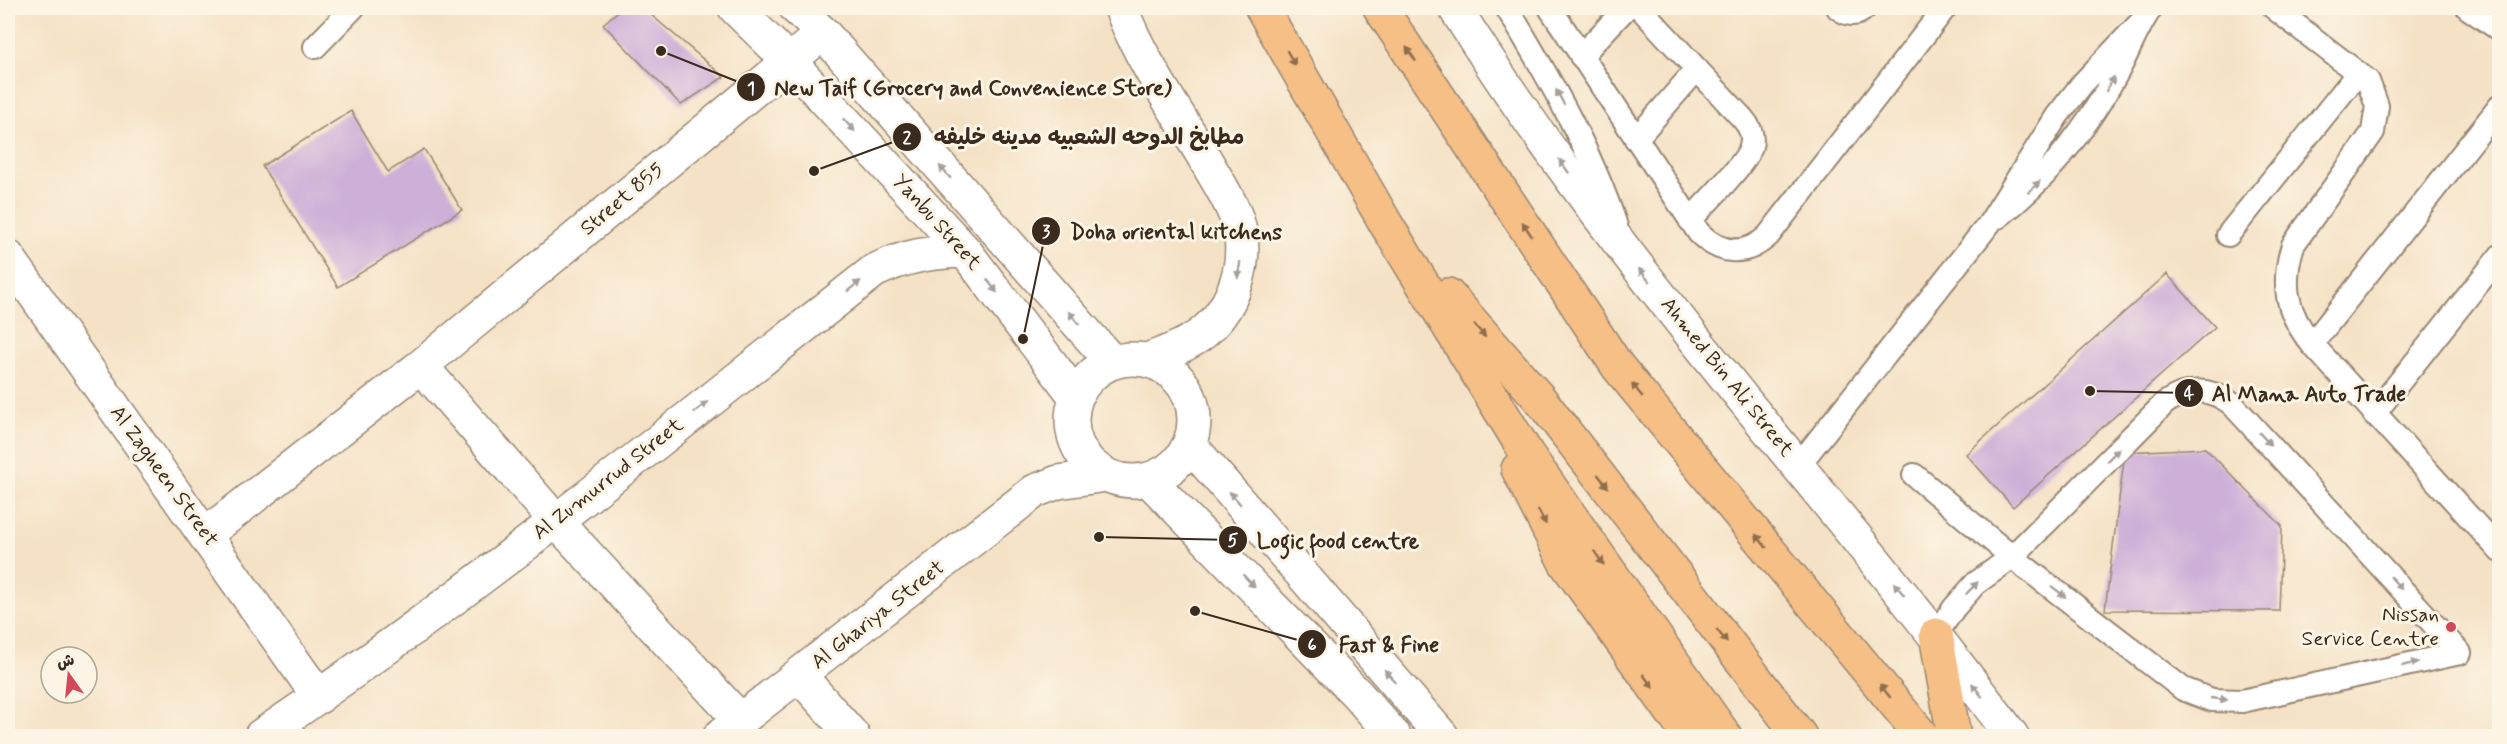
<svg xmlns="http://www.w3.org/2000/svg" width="2507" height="744" viewBox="0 0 2507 744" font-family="Mynerve,'Playpen Sans Arabic',sans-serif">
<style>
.building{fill:#cdafd8}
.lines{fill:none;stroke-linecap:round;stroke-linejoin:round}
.service-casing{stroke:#988672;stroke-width:26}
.minor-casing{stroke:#988672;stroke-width:36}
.tertiary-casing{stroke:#988672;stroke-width:36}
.primary-casing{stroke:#988672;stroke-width:36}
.service{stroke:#fff;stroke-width:22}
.minor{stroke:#fff;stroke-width:33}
.tertiary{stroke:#fff;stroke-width:33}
.primary{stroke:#f5bf86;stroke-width:33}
.oneway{fill:#8f6d4d}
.oneway2{fill:#a79f9a}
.poi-dot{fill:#d1495b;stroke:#fcf5e5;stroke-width:2}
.labels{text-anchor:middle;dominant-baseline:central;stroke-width:6;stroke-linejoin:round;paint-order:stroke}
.street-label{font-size:21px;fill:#3b2a1e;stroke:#fcf5e5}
.poi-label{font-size:21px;fill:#3b2a1e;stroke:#fcf5e5;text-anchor:end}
.leader{fill:none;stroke:#3b2a1e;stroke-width:2}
.callout-dot{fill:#3b2a1e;stroke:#fcf5e5;stroke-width:2}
.mark-label{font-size:18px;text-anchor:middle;font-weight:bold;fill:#fff}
.callout-label{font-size:22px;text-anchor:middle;font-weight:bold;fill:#3b2a1e;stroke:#fcf5e5;stroke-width:6;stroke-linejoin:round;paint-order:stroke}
</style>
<rect width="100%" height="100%" fill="#fcf5e5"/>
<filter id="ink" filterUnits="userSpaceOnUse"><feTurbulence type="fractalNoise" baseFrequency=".0167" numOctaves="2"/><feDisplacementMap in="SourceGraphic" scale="12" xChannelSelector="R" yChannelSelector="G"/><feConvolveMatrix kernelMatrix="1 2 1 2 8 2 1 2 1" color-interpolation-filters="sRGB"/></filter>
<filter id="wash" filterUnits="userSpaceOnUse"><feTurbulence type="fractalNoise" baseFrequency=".008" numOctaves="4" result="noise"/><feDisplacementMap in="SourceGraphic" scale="24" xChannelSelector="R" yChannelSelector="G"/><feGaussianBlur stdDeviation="1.35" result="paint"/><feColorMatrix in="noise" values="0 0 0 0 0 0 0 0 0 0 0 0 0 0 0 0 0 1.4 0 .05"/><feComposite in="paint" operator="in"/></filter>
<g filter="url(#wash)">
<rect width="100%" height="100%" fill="#f5e2c6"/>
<g id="blocks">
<path class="building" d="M622 8H643L724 77 681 105 603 24Z
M351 111 388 172 424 149 462 210 338 287 262 166Z
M2167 274 2215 327 2013 507 1966 454Z
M2205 448 2282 526 2279 611 2105 610 2125 452Z"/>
</g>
</g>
<g filter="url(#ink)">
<use href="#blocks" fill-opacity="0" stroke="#988672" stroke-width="1.5"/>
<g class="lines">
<g class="service-casing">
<path id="service" d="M1507 8C1549 78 1590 148 1616 226
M1550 8 1699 233C1720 254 1745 257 1768 236L1945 8
M1640 8 1743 119C1750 127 1754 135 1751 146 1747 163 1704 205 1690 220
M1838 8C1847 15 1856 17 1865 8
M2274 8 2368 81 2377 106 2373 132 2293 245C2281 284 2286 313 2312 344L2500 551
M2468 8 2500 30
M315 47 353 8
M1581 56 1626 8
M1636 139 1697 69
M1998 217C2049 178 2086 129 2117 73 2129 51 2137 28 2151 8
M2228 235 2358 73
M2312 344 2500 106
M2374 414 2500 256
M1798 466 1989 224 2057 116 2083 83 2141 22
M1914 475 2012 557 2183 689 2212 700 2242 701 2460 653 2232 404C2209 387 2188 387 2165 403L2012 557 1975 584 1954 608 1936 635"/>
</g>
<g class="minor-casing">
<path id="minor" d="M1121 8C1141 61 1176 110 1205 159 1216 179 1230 199 1237 220 1250 258 1235 306 1204 332 1188 345 1166 353 1147 360
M1455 8C1617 268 1830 492 2012 736
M8 257 319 697
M421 366 556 521 741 721
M206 534 421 366 823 33
M800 676 853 736
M261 736C473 592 672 430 874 271 905 256 931 252 965 251"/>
</g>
<g class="tertiary-casing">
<path id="tertiary" d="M735 8 789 61 965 251 1076 397
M796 8 823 33 1112 362
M1072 420a61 61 0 1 1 122 0a61 61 0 1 1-122 0Z
M1190 445 1442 736
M1149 480 1356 693 1394 736
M720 736 1035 491 1058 482 1106 475"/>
</g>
<g class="primary-casing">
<path id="primary" d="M1262 8 1386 224 1527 454 1725 736
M1380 8 1618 367 1922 736
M1448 295 1539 398 1800 736
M1518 469 1565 562 1689 736
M1936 635 1954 736"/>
</g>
<use href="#service" class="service"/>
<use href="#minor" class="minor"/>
<use href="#tertiary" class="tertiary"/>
<use href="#primary" class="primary"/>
</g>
<defs><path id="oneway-solid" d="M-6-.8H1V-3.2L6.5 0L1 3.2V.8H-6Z" transform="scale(1.5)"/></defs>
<g class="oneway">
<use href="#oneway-solid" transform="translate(1411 54) rotate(-124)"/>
<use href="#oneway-solid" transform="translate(1291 58) rotate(60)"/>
<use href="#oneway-solid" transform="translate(1527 229) rotate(-123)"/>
<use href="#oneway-solid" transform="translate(1480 331) rotate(49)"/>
<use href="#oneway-solid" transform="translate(1637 390) rotate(-129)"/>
<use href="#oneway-solid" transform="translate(1603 481) rotate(52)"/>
<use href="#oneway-solid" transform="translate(1542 517) rotate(62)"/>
<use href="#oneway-solid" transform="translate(1761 541) rotate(-129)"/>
<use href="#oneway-solid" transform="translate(1599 558) rotate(55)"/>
<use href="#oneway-solid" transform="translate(1722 636) rotate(52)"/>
<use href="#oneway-solid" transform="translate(1648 681) rotate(54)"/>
<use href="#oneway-solid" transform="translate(1885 691) rotate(-129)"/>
</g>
<g class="oneway2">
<use href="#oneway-solid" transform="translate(2110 84) rotate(-61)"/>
<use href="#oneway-solid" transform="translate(1560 97) rotate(-118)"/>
<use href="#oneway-solid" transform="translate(849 125) rotate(47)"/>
<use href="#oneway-solid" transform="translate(1564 166) rotate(-125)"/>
<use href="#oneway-solid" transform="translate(945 172) rotate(-131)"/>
<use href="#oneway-solid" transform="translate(2034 187) rotate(-45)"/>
<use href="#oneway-solid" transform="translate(1239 270) rotate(98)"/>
<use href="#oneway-solid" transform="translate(1644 275) rotate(-129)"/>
<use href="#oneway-solid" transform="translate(854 286) rotate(-38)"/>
<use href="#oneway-solid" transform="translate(992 286) rotate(53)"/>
<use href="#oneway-solid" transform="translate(1074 318) rotate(-131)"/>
<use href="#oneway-solid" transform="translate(701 407) rotate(-38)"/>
<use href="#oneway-solid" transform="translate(2265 439) rotate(48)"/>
<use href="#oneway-solid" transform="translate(2113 455) rotate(-45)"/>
<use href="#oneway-solid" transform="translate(1235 498) rotate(-131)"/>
<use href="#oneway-solid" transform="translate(1249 581) rotate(46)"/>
<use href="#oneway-solid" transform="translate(2396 583) rotate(48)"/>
<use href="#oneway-solid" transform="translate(1972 588) rotate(-46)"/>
<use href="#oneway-solid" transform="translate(1899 589) rotate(-129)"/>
<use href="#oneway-solid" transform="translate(2059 592) rotate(38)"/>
<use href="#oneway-solid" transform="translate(2410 664) rotate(-13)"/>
<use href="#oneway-solid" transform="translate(1390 676) rotate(-131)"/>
<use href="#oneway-solid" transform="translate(1977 690) rotate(-127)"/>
<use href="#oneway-solid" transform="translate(2219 699) rotate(6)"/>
</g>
</g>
<circle class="poi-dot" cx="2451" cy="627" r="6"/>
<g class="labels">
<g class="street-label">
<text transform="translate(622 199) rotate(-40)">Street 855</text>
<text transform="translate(937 222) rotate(48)">Yanbu Street</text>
<text transform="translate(1727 377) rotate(51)">Ahmed Bin Ali Street</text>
<text transform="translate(164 476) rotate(54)">Al Zagheen Street</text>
<text transform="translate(608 479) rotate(-38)">Al Zumurrud Street</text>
<text transform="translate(878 615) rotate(-38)">Al Ghariya Street</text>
</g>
<g class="poi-label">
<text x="2439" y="615">Nissan<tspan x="2439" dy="24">Service Centre</tspan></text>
</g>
</g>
<path class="leader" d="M661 51L751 87M814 171L907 137M1023 339L1046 231M2090 391L2189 393M1099 537L1233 540M1195 611L1312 644"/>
<g class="callout-dot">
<circle cx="661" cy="51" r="6"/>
<circle cx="814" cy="171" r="6"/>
<circle cx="1023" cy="339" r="6"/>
<circle cx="2090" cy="391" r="6"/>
<circle cx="1099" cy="537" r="6"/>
<circle cx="1195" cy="611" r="6"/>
<circle cx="751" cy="87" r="15"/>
<circle cx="907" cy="137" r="15"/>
<circle cx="1046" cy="231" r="15"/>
<circle cx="2189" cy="393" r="15"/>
<circle cx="1233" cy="540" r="15"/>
<circle cx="1312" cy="644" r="15"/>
</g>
<g class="mark-label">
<text x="751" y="94">1</text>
<text x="907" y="143">2</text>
<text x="1046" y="237">3</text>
<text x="2189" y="399">4</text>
<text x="1233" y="546">5</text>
<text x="1312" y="650">6</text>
</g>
<g class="callout-label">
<text x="973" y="95">New Taif (Grocery and Convenience Store)</text>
<text x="1089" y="144">مطابخ الدوحه الشعبيه مدينه خليفه</text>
<text x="1176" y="239">Doha oriental kitchens</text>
<text x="2309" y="401">Al Mana Auto Trade</text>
<text x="1338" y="548">Logic food centre</text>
<text x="1389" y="652">Fast &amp; Fine</text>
</g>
<rect width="2507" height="744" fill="none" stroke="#fcf5e5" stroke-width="30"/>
<g transform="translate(69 675) rotate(345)"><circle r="28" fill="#fcf5e5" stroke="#afa495" stroke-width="1.5"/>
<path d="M0-4.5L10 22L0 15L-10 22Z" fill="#d1495b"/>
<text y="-9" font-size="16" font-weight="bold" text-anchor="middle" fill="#3b2a1e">ش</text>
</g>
</svg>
